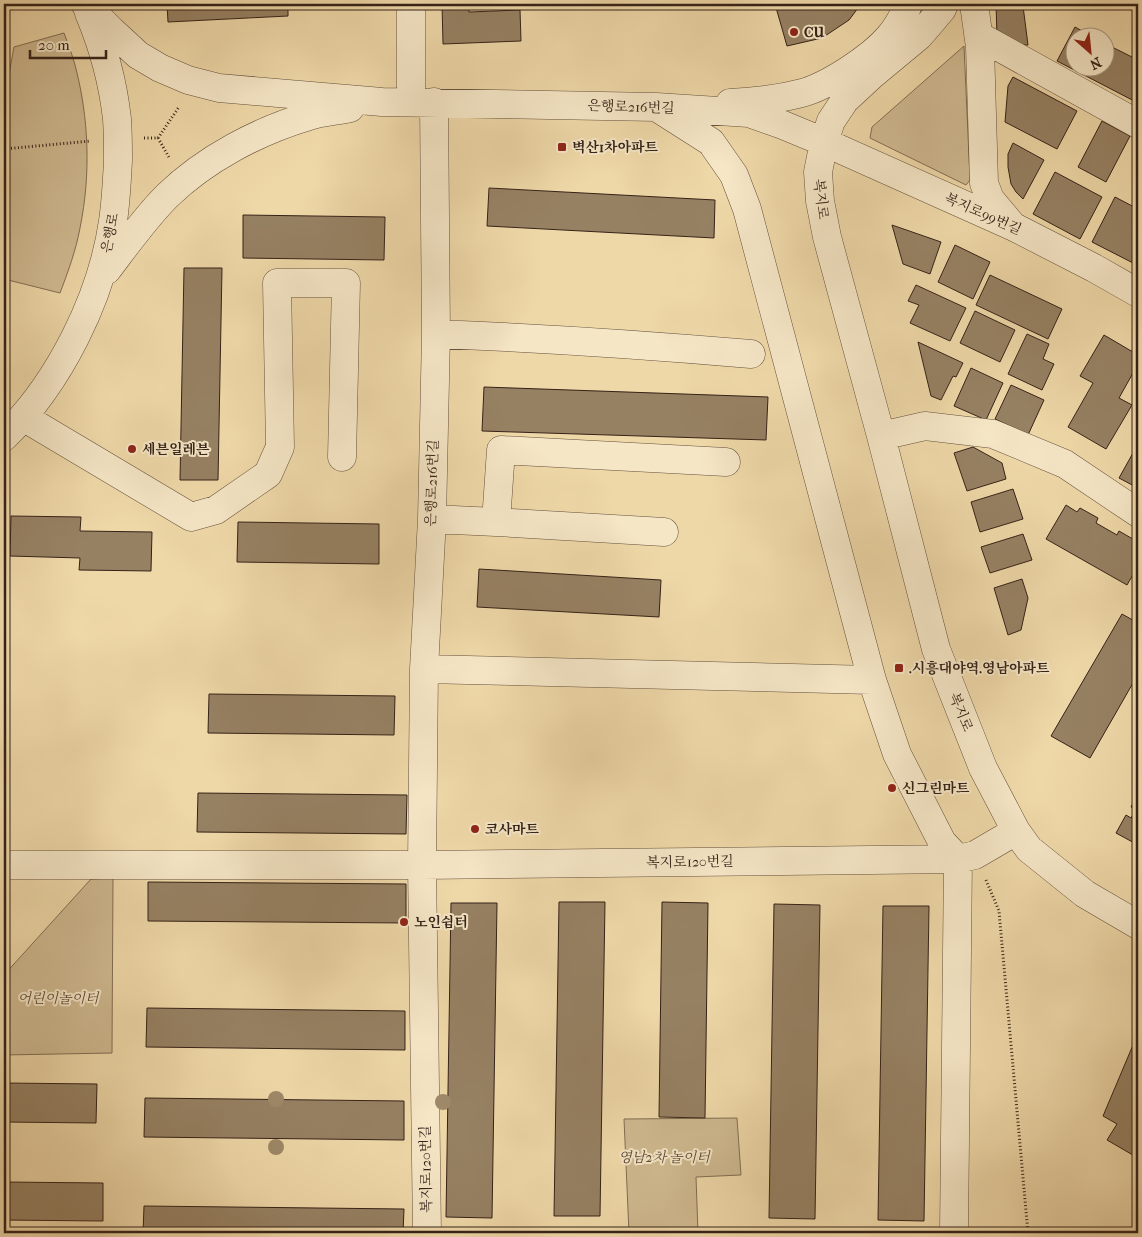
<svg xmlns="http://www.w3.org/2000/svg" width="1142" height="1237" viewBox="0 0 1142 1237" font-family="'IM FELL French Canon','Noto Serif KR',serif">
<style>
.green{fill:#cfb990;stroke:#826e54}
.building{fill:#968163;stroke:#352218}
.lines{fill:none;stroke-linecap:round;stroke-linejoin:round}
.minor-casing{stroke:#64503c;stroke-width:29}
.path{stroke:#352218;stroke-width:3;stroke-dasharray:1 2.5;stroke-linecap:butt}
.minor{stroke:#f5e6c6;stroke-width:28}
.tree{fill:#9e8969}
.poi-dot{fill:#8f2418;stroke:#f5e6c6;stroke-width:2}
.labels{text-anchor:middle;dominant-baseline:central;stroke-width:4;stroke-linejoin:round;paint-order:stroke}
.poi-label{font-size:14px;font-weight:bold;fill:#352218;stroke:#f5e6c6;text-anchor:start}
.street-label{font-size:14px;fill:#352218;stroke:#f5e6c6}
.park-label{font-size:14px;font-style:italic;fill:#5c4836;stroke:#f5e6c6}
</style>
<rect width="100%" height="100%" fill="#efd8a8"/>
<filter id="stains"><feTurbulence type="fractalNoise" baseFrequency=".004" numOctaves="4"/><feColorMatrix values="0 0 0 0 .2 0 0 0 0 .09 0 0 0 0 .02 0 0 0 .5 -.17"/></filter>
<radialGradient id="worn" r=".72"><stop offset=".6" stop-color="#630" stop-opacity="0"/><stop offset="1" stop-color="#630" stop-opacity=".3"/></radialGradient>
<path class="green" d="M64 33C68 44 72 54 75 65 89 118 91 174 80 228 76 250 68 272 60 293L4 279V101L14 47Z
M964 46 970 180 966 185 870 138 872 127Z
M113 878 112 1053 4 1055V975L91 879Z
M737 1118 741 1175 696 1177 698 1233H629L624 1119Z"/>
<path class="building" d="M167 4H288V16L168 22Z
M442 4H469V12L520 10 521 41 443 44Z
M775 4H861L849 20 822 38 787 46Z
M996 4H1040V5L1023 6 1028 45H1009L997 37Z
M1065 4H1108V6L1066 8Z
M1116 4H1138V7L1117 8Z
M1075 27 1095 38H1074V68H1104V43L1138 60V103L1057 61Z
M1013 77 1077 111 1057 149 1005 122 1008 86Z
M1102 121 1130 136 1106 182 1078 167Z
M1013 143 1044 160 1023 199 1016 192 1011 184 1008 167V154Z
M1055 172 1102 197 1080 239 1033 214Z
M489 188 715 200 714 238 487 226Z
M1115 197 1138 209V257L1135 264 1092 242Z
M243 215 385 217 384 260 243 258Z
M892 225 941 242 930 274 903 264Z
M955 245 990 262 973 299 938 282Z
M184 268H222L218 480H180Z
M990 275 1062 309 1048 339 976 305Z
M916 285 966 308 950 341 910 323 919 305 908 301Z
M975 311 1015 330 1000 362 960 343Z
M1027 334 1049 344 1043 359 1054 364 1042 390 1008 374Z
M1104 335 1138 355V364L1119 398 1132 405 1106 449 1068 427 1093 383 1080 376Z
M918 342 963 363 956 377 953 376 941 400 931 396Z
M971 368 1003 383 986 420 954 406Z
M1011 385 1044 400 1028 435 995 419Z
M484 387 768 397 766 440 482 431Z
M1138 444V487H1136L1119 478Z
M973 447 1002 463 1006 479 967 491 954 453Z
M1013 489 1023 519 980 532 971 502Z
M1066 505 1077 512 1080 508 1098 518 1096 523 1117 535 1119 531 1138 542 1136 546 1138 547V566L1127 585 1046 539Z
M11 516 81 517 80 531 152 532 151 571 79 570 80 558 10 556Z
M238 522 379 524V564L237 562Z
M1023 534 1032 560 990 573 981 547Z
M479 569 661 580 659 617 477 607Z
M4 577H7L4 750Z
M1022 579 1028 598 1021 630 1008 635 994 588Z
M1122 614 1138 623V662L1132 673 1137 676 1090 758 1051 736Z
M209 694 395 696 394 735 208 733Z
M198 793 407 795 406 834 197 832Z
M1138 794V845L1116 833 1126 815 1131 818 1136 809 1131 807Z
M148 882 406 884V923L148 921Z
M559 902H605L600 1216H554Z
M662 902 708 903 705 1118 659 1117Z
M451 903H497L492 1218 446 1217Z
M774 904 820 905 815 1219 769 1218Z
M883 906H929L924 1221 878 1220Z
M147 1008 405 1011V1050L146 1047Z
M1133 1045 1138 1048V1158L1107 1140 1117 1124 1103 1116Z
M4 1083 97 1084 96 1123 4 1122Z
M145 1098 404 1101V1140L144 1137Z
M4 1182 103 1183V1221L4 1220Z
M144 1206 404 1209 403 1233H143Z"/>
<g class="lines">
<g class="minor-casing">
<path id="minor" d="M944 4 942 9 932 21 919 36 872 75 845 100 831 121 824 142 818 172 820 201 827 237 881 436 936 649 983 768 1016 831 1029 849 1085 894 1138 925
M974 4 980 47 984 183 990 199 1011 224
M86 5 112 31 138 55 160 68 188 80 219 88 382 102 656 107 749 113 783 125 824 142 1014 227 1094 268 1138 293
M979 36 1138 124
M411 101V4
M730 103C754 102 779 99 802 93 828 86 872 57 889 37 896 29 905 14 908 4
M656 107 711 142 734 175 747 209 872 680 897 754 942 842 958 859 954 1233
M107 270C126 245 145 218 167 196 205 159 258 131 309 116 322 112 337 111 350 108
M436 334C541 338 646 345 751 354
M23 417 191 517 216 510 268 474 280 447 277 283H346L342 457
M881 436 925 426 993 434 1065 464 1138 513
M4 437C59 383 102 298 113 221 116 201 117 180 118 160 118 147 118 133 117 119 113 83 103 46 89 13
M432 519 496 522 664 532
M496 522 501 450 726 462
M424 669 872 680
M4 865H422L958 859 975 855 1016 831
M427 1233 422 865 424 669 432 519 436 334 434 102"/>
</g>
<path class="path" d="M144 138H158
M158 138 179 107
M158 138 170 159
M4 149 91 141
M986 880 999 911 1028 1233"/>
<use href="#minor" class="minor"/>
</g>
<g class="tree">
<circle cx="276" cy="1099" r="8"/>
<circle cx="443" cy="1102" r="8"/>
<circle cx="276" cy="1147" r="8"/>
</g>
<g class="poi-dot">
<circle cx="794" cy="32" r="5"/>
<rect x="557" y="142" width="10" height="10" rx="2.5"/>
<circle cx="132" cy="449" r="5"/>
<rect x="894" y="663" width="10" height="10" rx="2.5"/>
<circle cx="892" cy="788" r="5"/>
<circle cx="475" cy="829" r="5"/>
<circle cx="404" cy="922" r="5"/>
</g>
<g class="labels">
<g class="poi-label">
<text x="804" y="32">CU</text>
<text x="572" y="147">벽산1차아파트</text>
<text x="142" y="449">세븐일레븐</text>
<text x="909" y="668">.시흥대야역.영남아파트</text>
<text x="902" y="788">신그린마트</text>
<text x="485" y="829">코사마트</text>
<text x="414" y="922">노인쉼터</text>
</g>
<g class="street-label">
<text transform="translate(631 107) rotate(2)">은행로216번길</text>
<text transform="translate(821 199) rotate(83)">복지로</text>
<text transform="translate(983 214) rotate(24)">복지로99번길</text>
<text transform="translate(110 233) rotate(-79)">은행로</text>
<text transform="translate(432 483) rotate(-88)">은행로216번길</text>
<text transform="translate(961 712) rotate(68)">복지로</text>
<text transform="translate(690 862) rotate(-1)">복지로120번길</text>
<text transform="translate(426 1169) rotate(-91)">복지로120번길</text>
</g>
<g class="park-label">
<text x="58" y="998">어린이놀이터</text>
<text x="664" y="1157">영남2차 놀이터</text>
</g>
</g>
<rect width="1142" height="1237" fill="none" stroke="#efd8a8" stroke-width="20"/>
<rect x="5" y="5" width="1132" height="1227" fill="none" stroke="#352218" stroke-width="2.5"/>
<rect x="10" y="10" width="1122" height="1217" fill="none" stroke="#352218"/>
<g transform="translate(1090 52) rotate(153)"><circle r="24" fill="#f5e6c6" stroke="#a89880"/>
<path d="M0-4L9 19L0 12L-9 19Z" fill="#8f2418"/>
<text y="-8" font-size="14" font-weight="bold" text-anchor="middle" fill="#352218">N</text>
</g>
<path d="M30 50v8h76v-8" fill="none" stroke="#352218" stroke-width="2.5"/>
<text x="38" y="50" font-size="15" fill="#352218" stroke="#f5e6c6" stroke-width="4" paint-order="stroke">20 m</text>
<rect width="100%" height="100%" filter="url(#stains)"/>
<rect width="100%" height="100%" fill="url(#worn)"/>
</svg>
